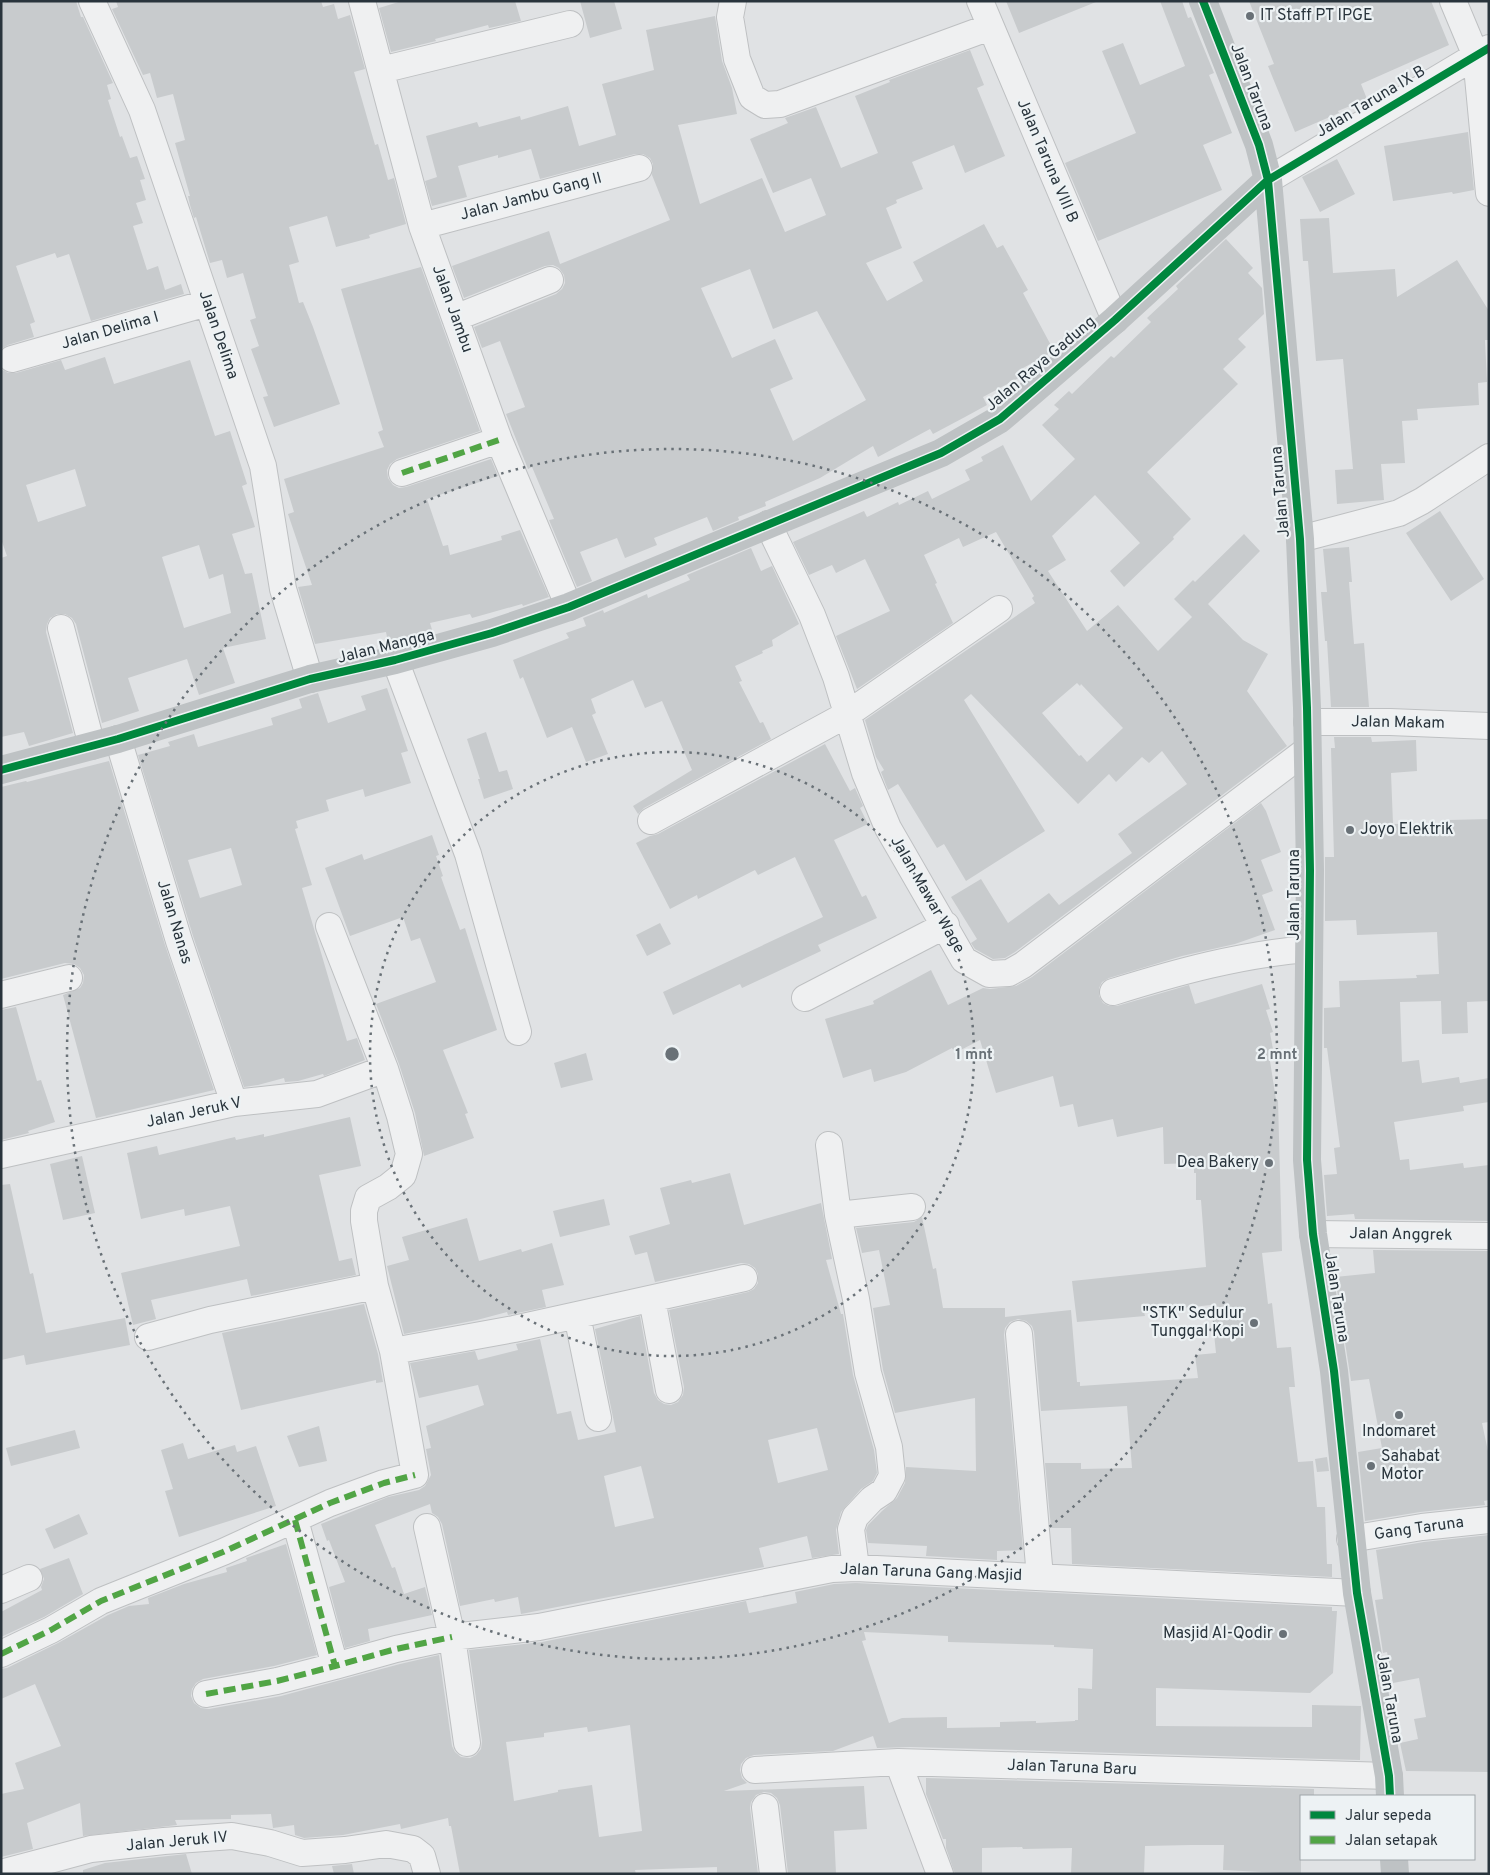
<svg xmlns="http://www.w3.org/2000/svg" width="1490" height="1875" viewBox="0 0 1490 1875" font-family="Overpass,sans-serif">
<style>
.building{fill:#c8cbcd;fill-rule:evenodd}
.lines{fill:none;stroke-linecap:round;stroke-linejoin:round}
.street-casing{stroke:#bec0c2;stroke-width:28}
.street{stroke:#eff0f1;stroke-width:26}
.secondary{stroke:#bec2c4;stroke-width:28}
.quiet{stroke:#51a545;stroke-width:6;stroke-dasharray:12 6;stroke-linecap:butt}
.cycleway-casing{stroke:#edf2f4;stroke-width:11}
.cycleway{stroke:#00873e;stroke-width:8}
.ring{fill:none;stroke:#697177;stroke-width:2.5;stroke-dasharray:2.5 5}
.poi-dot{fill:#697177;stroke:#edf2f4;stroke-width:2}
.labels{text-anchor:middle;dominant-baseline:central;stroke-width:4.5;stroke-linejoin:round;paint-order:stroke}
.poi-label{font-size:16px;fill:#29343c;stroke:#edf2f4;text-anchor:start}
.street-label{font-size:16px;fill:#29343c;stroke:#edf2f4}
.centre{fill:#697177;stroke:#edf2f4;stroke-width:2.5}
.ring-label{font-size:15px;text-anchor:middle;font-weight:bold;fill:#697177;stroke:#edf2f4;stroke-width:4.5;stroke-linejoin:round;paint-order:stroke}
</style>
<rect width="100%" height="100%" fill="#e0e2e4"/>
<path class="building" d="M1 1H76L81 17H83L113 83 107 85 111 99 108 100 120 137 122 136 130 158 137 156 145 179 140 180 146 200 136 203 143 223 133 226 147 270 158 266 165 290 181 284 184 294 91 321 69 254 57 258 55 253 16 266 35 322 30 324 34 337 8 345 1 349Z
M116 1H321L323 7 334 4 338 19 350 15 365 69 354 72 375 145 378 144 388 180 394 178 406 224 369 235 370 238 336 247 327 216 289 227 299 262 289 265 299 303 303 302 313 327 340 404 274 427 263 397 268 396 251 349 259 346 250 320 256 318 243 273 227 278 222 260 210 263 196 217 194 218 190 205 188 196H190L175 143 185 140 173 94 157 98 150 73 143 75 112 9 118 7Z
M402 1H515L521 21 489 28 488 25 435 39 436 41 391 52 379 8Z
M580 1H614L622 29 590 38Z
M1006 1H1096V2L1019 33Z
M1160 1H1182L1188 18 1191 17 1214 73 1209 75 1232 133 1203 145 1222 190 1098 241 1065 163 1136 133 1102 51 1123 43 1140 85 1185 66Z
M1249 1H1431L1449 45 1361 84 1367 99 1338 111 1339 113 1295 132 1268 66 1274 64Z
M715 16 722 61 732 88 737 114 678 125 700 204 762 178 785 232 826 215 811 178 773 193 750 139 788 123 785 118 816 107 841 168 878 153 855 96 890 82 889 80 970 50 984 85 977 88 1005 156 965 173 954 145 912 162 923 189 896 200 897 203 886 208 902 248 866 263 887 301 923 281 913 262 984 224 997 248 1003 245 1028 290 1023 293 1054 351 1023 368 1026 374 983 397 987 405 965 417 933 434 930 429 878 457 873 446 820 478 765 502 766 506 738 517 739 520 713 531 707 517 654 538 657 545 625 558 617 538 580 552 592 581 577 587 549 520 554 519 532 467 528 469 506 414 525 407 500 341 482 348 474 327 556 294 562 289 565 283 564 275 559 268 553 265 545 266 464 298 452 266 549 231 560 264 670 220 652 175 653 164 650 158 643 154H635L540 179 531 149 498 158V155L458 166 467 197 432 206 425 181 437 177 426 136 477 122 479 127 520 116 521 120 568 106 579 146 616 135 602 84 654 70 646 30ZM750 269 773 329 817 311 866 400 793 441 770 389 793 379 775 339 732 358 701 288Z
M1468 132 1474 190 1453 194 1452 192 1393 201 1384 146Z
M1337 159 1355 194 1320 212 1302 177Z
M1329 218 1333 273 1395 269 1397 297 1457 260 1489 311V340H1485L1487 382 1478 383 1479 405 1417 409 1418 420 1402 421 1405 463 1381 464 1384 500 1337 504 1335 470 1353 469 1343 359 1316 361 1308 261H1303L1300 219Z
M1226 239 1253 268 1248 273 1262 288 1264 314 1238 339 1246 347 1223 369 1238 384 1147 472 1191 519 1173 537 1174 539 1124 587 1110 571 1140 543 1095 495 1052 536 1066 560 1048 571 1087 631 1118 605 1158 651 1192 617 1174 599 1193 580 1195 582 1244 534 1260 551 1208 604 1243 640 1268 654 1247 691 1287 746 1015 952 1005 958 993 959 975 949 971 943 977 939 951 897 981 879 1008 923 1049 893 1059 905 1132 853 1118 834 1187 784 1162 751 1149 763 1142 757 1116 782 1109 774 1078 804 971 694 964 700 1045 831 966 881 944 844 937 848 898 784 888 790 881 772 884 770 876 757 865 720 1035 603 1032 598 1034 596 996 532 963 547 959 538 924 555 937 583 935 584 953 623 857 689 836 636 890 611 865 559 836 573 832 565 809 575 793 542 864 511 867 517 898 502 899 505 928 491 932 499 970 480 965 470 983 461 981 457 1003 445 1031 501 1075 459 1042 425 1059 409 1054 405 1069 391 1072 394 1111 356 1114 358 1151 322 1147 318 1178 289 1176 286ZM1077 683 1080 686 1081 684 1123 728 1087 762 1081 755 1079 756 1042 713Z
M421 267 480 431 397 459 390 464 387 470 388 478 393 485 399 488 406 487 491 459 498 476 427 499 443 546 448 545 450 555 502 540 501 536 520 530 549 597 523 606 522 604 472 618 470 614 430 623 433 633 413 639 412 637 388 642 386 632 315 644 298 587 312 585 288 514 294 512 284 479 384 447 378 432 383 430 341 289Z
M105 357 114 384 190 360 215 436 230 431 247 484 242 486 255 527 232 534 245 574 252 573 266 639 223 648 235 683 199 695 187 659 128 678 139 711 102 723 76 624 72 618 65 614H57L50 618 47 624 46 632 73 733 29 746 24 732 1 737V558L7 556 1 539V369L8 373H16L61 360 65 370ZM75 469 86 506 38 522 26 485ZM199 545 209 579 223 574 231 613 184 628 162 557Z
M1440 511 1484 579 1451 601 1406 533Z
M1349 547 1352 582H1349L1354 644 1364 643 1369 707H1331L1327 641H1325L1321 592H1327L1323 549Z
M751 548 761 571 772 566 799 624 772 640 773 646 762 651 763 653 735 666 742 681 739 682 760 723 763 722 771 739 644 808 638 814 633 806 692 770 662 701 645 708 633 680 591 699 596 713 592 715 608 754 586 762 572 727 547 738 523 677 520 679 513 660 569 638 566 633 586 626 583 618 603 610 604 613 647 594 648 598 690 580 687 575Z
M387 688 408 751 401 753 411 783 365 797 363 789 326 800 329 811 296 821 298 828 295 829 312 885 302 888 347 1041 357 1038 365 1060 324 1076 323 1074 298 1081 285 1082 284 1078 258 1085 244 1087 193 936 138 755 170 746 168 742 194 734 198 747 273 725 271 718 302 708 299 699 318 693 328 723 366 710 361 696ZM231 848 242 885 200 898 188 860Z
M486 732 499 772 507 770 513 789 484 799 478 779H480L467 739Z
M1334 737H1371L1372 742 1416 740 1417 771 1391 773 1393 824 1449 823V820L1489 819V1001L1467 1002 1468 1033 1442 1034 1441 1001 1400 1002 1402 1062 1419 1060 1422 1083 1459 1077 1460 1083 1489 1078V1102L1463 1106 1464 1111 1394 1122 1400 1160 1409 1159 1410 1170 1463 1163 1464 1168 1489 1165V1221L1355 1219 1354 1214 1327 1216 1324 1175 1337 1174 1334 1148 1340 1147 1327 1048H1324V1008L1340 1007 1339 981 1417 978 1416 975 1439 974 1437 932 1357 935 1356 920 1325 921V857H1334L1331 748H1335Z
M825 744 850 791 855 788 863 806 860 808 868 824 834 840 862 897 866 895 877 918 818 945 821 951 742 988 740 984 673 1015 663 992 823 917 795 857 758 875 755 870 698 899 697 895 670 909 636 843 650 836 658 834Z
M109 761 165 945 214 1090 96 1118 63 995 80 988 83 983 84 975 80 968 74 964 65 963 1 979V787L26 781 27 782Z
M1261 803 1266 811 1281 852 1261 860 1273 891 1262 895 1275 930 1235 944 1182 956 1109 978 1102 982 1099 988V996L1103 1003 1109 1006H1117L1189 985 1195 1004 1262 984 1270 1009 1266 1010 1273 1032 1270 1033 1275 1060 1270 1061 1276 1100H1278L1282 1251 1262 1253 1268 1304 1272 1303 1277 1348 1291 1347 1295 1387H1289L1298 1462 1313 1461 1317 1507H1325L1327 1564H1332V1577L1072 1564 1071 1528H1051L1045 1463H1081V1469L1132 1468 1127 1406 1041 1411 1034 1332 1032 1326 1026 1321 1018 1319 1010 1322 1005 1328 1004 1335 1023 1550 997 1551V1560L926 1556 927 1546 868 1543 866 1530 868 1525 882 1511 897 1498 905 1483 906 1467 976 1471 975 1398 895 1413 883 1370 873 1308 890 1305 879 1250 862 1253 856 1228 914 1222 922 1217 933 1269 936 1268 943 1308H1005V1317L1071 1310 1077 1382H1080V1386L1198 1378 1195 1355 1216 1353 1211 1305 1144 1312 1145 1316 1077 1322 1072 1281 1206 1267 1201 1200H1196V1173H1194V1163L1164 1164 1163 1127 1117 1137 1113 1119 1078 1127 1073 1104 1060 1107 1053 1076 996 1093 980 1040 955 1053 952 1048 906 1072 874 1082 871 1069 843 1078 825 1019 874 1004 873 1001 931 970 948 1005 983 988 990 989 1016 986 1032 977Z
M432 835 439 855 436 856 443 876 441 877 460 930 465 928 497 1030 443 1050 468 1113 465 1114 474 1138 424 1156 415 1113 399 1064 376 1004 436 982 420 938 411 941 403 917 350 936 325 868 362 854 364 860Z
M660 923 671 944 647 956 636 935Z
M16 1007 37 1081 41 1080 55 1122 28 1131 29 1133 1 1140V1010Z
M586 1053 593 1080 561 1088 554 1063Z
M350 1117 361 1166 319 1175 339 1261 352 1258 356 1275 251 1296 247 1279 151 1300 156 1319 133 1325 121 1273 240 1246 230 1206 185 1216 184 1209 141 1219 127 1153 157 1146 159 1155 235 1137 236 1140 264 1134V1137Z
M82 1156 95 1213 63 1220 50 1164Z
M730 1173 744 1225 821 1203 832 1259 826 1260 841 1314H843L853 1375 874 1450 877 1473 873 1481 861 1489 841 1512 836 1530 839 1554 812 1558 807 1536 759 1548 764 1567 521 1614 518 1597 495 1602 494 1599 460 1606 442 1524 438 1517 432 1513 430 1504 375 1525 392 1568 395 1567 404 1594 425 1587 432 1615 368 1629 370 1641 345 1648 329 1587 345 1582 329 1540 327 1541 321 1524 388 1497 419 1490 425 1486 431 1475 426 1449 431 1448 426 1426 484 1405 478 1385 419 1398 410 1363 475 1351 478 1360 518 1350 516 1344 540 1339 557 1414 571 1411 578 1440 616 1432 595 1329 640 1316 654 1393 658 1400 664 1404 671 1405 678 1402 683 1395 684 1387 669 1310 748 1292 754 1289 758 1283V1274L755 1268 749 1264 741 1263 655 1282 647 1252 635 1255 629 1236 670 1224 660 1188 691 1180 692 1183ZM817 1428 828 1470 778 1483 768 1440ZM641 1466 654 1518 615 1527 604 1476Z
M10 1184 30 1274 33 1273 46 1333 125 1318 130 1345 26 1365 24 1355 1 1360V1185Z
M604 1199 610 1225 560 1237 553 1211Z
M467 1218 479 1261 521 1249 522 1252 552 1243 564 1285 542 1290 546 1307 508 1315 507 1312 477 1320 404 1334 387 1266 409 1260 402 1237Z
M1373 1250 1489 1251V1422L1482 1423 1489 1456V1500L1484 1501 1485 1505 1420 1512 1365 1521 1358 1452 1382 1448 1369 1379 1351 1381 1335 1277 1375 1273Z
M364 1304 378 1354 383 1382 376 1383V1380L241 1410 222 1333Z
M319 1426 327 1461 299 1467 287 1436Z
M75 1430 80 1448 11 1466 6 1448Z
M183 1443 188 1459 235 1445 237 1452 256 1446 276 1506 179 1537 165 1491 173 1489 161 1450Z
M1327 1457 1329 1471 1317 1472 1315 1459Z
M79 1514 88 1534 54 1549 45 1529Z
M1489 1535V1772L1406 1771 1400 1743 1418 1739 1414 1719 1426 1717 1419 1678 1393 1683 1387 1652 1383 1653 1375 1600 1383 1599 1376 1550 1424 1542Z
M286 1544 317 1655 274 1666 203 1679 196 1683 192 1689 191 1696 194 1703 201 1708 209 1709 281 1696 400 1664 439 1655 452 1746 455 1752 461 1757 470 1758 476 1755 481 1749 482 1741 469 1650 542 1642 746 1601 749 1613 797 1603 795 1592 834 1584 856 1583 1332 1607V1611H1337L1333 1673 1310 1693 1156 1688V1726L1312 1727V1705L1361 1706 1360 1760 910 1747 877 1748 873 1736 833 1751 754 1755 746 1758 741 1764 740 1770 742 1778 747 1783 724 1791 864 1786 867 1829 834 1831 836 1874H788L780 1805 777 1798 771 1793 764 1792 756 1795 751 1802 750 1808 758 1874H717V1867L635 1870 636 1874H460L451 1826H449L448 1818 401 1829 400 1824 343 1835 304 1838 295 1835 294 1825 273 1828 271 1814 231 1815V1819L175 1820 177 1825 83 1836 80 1803 27 1823 33 1849 1 1857V1794L24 1789 15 1763 61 1746 35 1684 1 1699V1669L7 1668 58 1643 108 1615 129 1606 149 1604 148 1598 184 1584 227 1572 226 1568 247 1561 246 1558ZM864 1632 948 1636V1642L1054 1645V1647L1093 1649 1092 1689 1078 1688V1720H1075V1721L1036 1723V1721L1000 1722V1727L947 1728V1717L902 1718 889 1723 862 1641 866 1640ZM630 1725 642 1831 599 1837 592 1785 558 1790V1792L514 1801 506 1742 544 1737V1733L587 1727 588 1732Z
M69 1558 83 1594 44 1617 1 1637V1612L42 1590 41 1587 44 1579 40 1569Z
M926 1778 1314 1789V1796H1301V1874L1223 1870 1224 1845H1191L1145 1846 1144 1874H1071L1072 1848 1023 1849 1022 1847 982 1848V1873L955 1874 946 1848V1839H943L926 1794Z
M186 1854 192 1874H83V1870L105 1863Z
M352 1864 354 1874H334L332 1866Z"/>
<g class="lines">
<g class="street-casing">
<path id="street" d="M92 1 142 110 263 466 283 589 310 679
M362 1 422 226 499 440 569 607
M733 1 730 17 737 59 752 97 765 105 780 104 990 27
M980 1 1115 320
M1453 1 1476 56 1489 193
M381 70 570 24
M1268 180 1489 48
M422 226 639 168
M455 318 550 280
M12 359 207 303
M402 473 499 440
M768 524 812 615 836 677 865 773 888 828 964 960 989 974 1009 973 1023 965 1307 750
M1300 539 1399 513 1422 501 1489 457
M61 628 92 746
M395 660 468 854 518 1032
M1307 722H1390L1489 726
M118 739 179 941 234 1103
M651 821 846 715 999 609
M1113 992C1177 972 1242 954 1309 949
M1 995 69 978
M805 998 946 925
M829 1145 838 1215
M1 1155 234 1103 317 1094 385 1069
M1313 1234 1489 1236
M652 1299 669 1390
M577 1315 598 1418
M1019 1334 1040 1577
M148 1337 210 1320 375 1286
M393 1351 514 1329 744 1278
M295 1520 335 1666 396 1649 452 1637 539 1627 832 1569 856 1568 1357 1593
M427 1527 452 1637 467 1743
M1350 1539 1422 1527 1489 1520
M856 1568 851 1529 855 1517 872 1499 884 1491 892 1476 889 1447 868 1373 856 1299 838 1215 912 1207
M1 1590 29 1578
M1 1654 51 1630 101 1601 223 1552 330 1503 384 1483 415 1475 393 1351 375 1286 364 1221V1211L368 1198 388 1187 403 1175 409 1154 400 1116 385 1069 329 926
M206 1694 277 1681 335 1666
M898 1762 940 1874
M755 1770 898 1762 1389 1776
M765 1807 773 1874
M1 1873 91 1849 164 1841 232 1836 270 1843 302 1853 345 1850 386 1844 413 1849 422 1856 427 1874"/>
</g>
<use href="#street" class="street"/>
<path class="secondary" d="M1203 1 1259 145 1268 180 1300 539 1307 708 1310 870 1307 1160 1313 1234 1334 1371 1357 1593 1389 1776 1390 1796
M1 770 118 739 310 679 395 660 492 633 569 607 941 453 1000 419 1115 320 1268 180
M1394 1859 1395 1874"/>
<path class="quiet" d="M402 473 499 440
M295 1520 335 1666 396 1649 452 1637
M1 1654 51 1630 101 1601 223 1552 330 1503 384 1483 415 1475
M206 1694 277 1681 335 1666"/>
<g class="cycleway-casing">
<path id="cycleway" d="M1203 1 1259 145 1268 180 1300 539 1307 708 1310 870 1307 1160 1313 1234 1334 1371 1357 1593 1389 1776 1390 1796
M1 770 118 739 310 679 395 660 492 633 569 607 941 453 1000 419 1115 320 1268 180 1489 48"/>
</g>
<use href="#cycleway" class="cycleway"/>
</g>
<g class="ring">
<circle cx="672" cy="1054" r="302"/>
<circle cx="672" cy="1054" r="605"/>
</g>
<g class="poi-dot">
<circle cx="1250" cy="16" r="5"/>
<circle cx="1350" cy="830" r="5"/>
<circle cx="1269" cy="1163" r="5"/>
<circle cx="1254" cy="1323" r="5"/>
<circle cx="1399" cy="1415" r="5"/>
<circle cx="1371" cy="1466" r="5"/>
<circle cx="1283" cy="1634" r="5"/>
</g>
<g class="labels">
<g class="poi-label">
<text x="1260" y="16">IT Staff PT IPGE</text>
<text x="1360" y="830">Joyo Elektrik</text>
<text x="1259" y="1163" text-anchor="end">Dea Bakery</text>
<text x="1244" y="1314" text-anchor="end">"STK" Sedulur<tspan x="1244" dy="18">Tunggal Kopi</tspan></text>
<text x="1399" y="1432" text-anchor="middle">Indomaret</text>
<text x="1381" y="1457">Sahabat<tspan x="1381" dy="18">Motor</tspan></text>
<text x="1273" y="1634" text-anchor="end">Masjid Al-Qodir</text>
</g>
<g class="street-label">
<text transform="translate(1251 87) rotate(69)">Jalan Taruna</text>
<text transform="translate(1371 102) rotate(-31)">Jalan Taruna IX B</text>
<text transform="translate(1047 161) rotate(67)">Jalan Taruna VIII B</text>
<text transform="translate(531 197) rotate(-15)">Jalan Jambu Gang II</text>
<text transform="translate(452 309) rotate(70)">Jalan Jambu</text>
<text transform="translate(110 331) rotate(-16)">Jalan Delima I</text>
<text transform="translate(218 335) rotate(71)">Jalan Delima</text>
<text transform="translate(1041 364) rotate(-40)">Jalan Raya Gadung</text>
<text transform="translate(1281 492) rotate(-95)">Jalan Taruna</text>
<text transform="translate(386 647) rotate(-14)">Jalan Mangga</text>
<text transform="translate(1398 723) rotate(1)">Jalan Makam</text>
<text transform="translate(927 895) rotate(60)">Jalan Mawar Wage</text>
<text transform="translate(1295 895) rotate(-90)">Jalan Taruna</text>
<text transform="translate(174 922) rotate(73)">Jalan Nanas</text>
<text transform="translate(194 1113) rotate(-12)">Jalan Jeruk V</text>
<text transform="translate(1401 1235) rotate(1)">Jalan Anggrek</text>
<text transform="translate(1336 1297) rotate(81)">Jalan Taruna</text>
<text transform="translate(1419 1529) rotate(-8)">Gang Taruna</text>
<text transform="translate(931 1573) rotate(2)">Jalan Taruna Gang Masjid</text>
<text transform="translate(1389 1698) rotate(80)">Jalan Taruna</text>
<text transform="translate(1072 1768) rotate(2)">Jalan Taruna Baru</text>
<text transform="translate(177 1842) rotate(-5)">Jalan Jeruk IV</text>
</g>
</g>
<circle cx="672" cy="1054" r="8" class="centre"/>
<g class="ring-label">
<text x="974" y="1059">1 mnt</text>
<text x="1277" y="1059">2 mnt</text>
</g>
<rect width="1490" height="1875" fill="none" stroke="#29343c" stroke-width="5"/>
<rect x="1300" y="1795" width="175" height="65" fill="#edf2f4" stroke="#9fa6aa"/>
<rect x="1310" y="1811" width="25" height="8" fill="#00873e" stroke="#9fa6aa"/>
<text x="1345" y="1820" font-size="15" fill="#29343c">Jalur sepeda</text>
<rect x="1310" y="1836" width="25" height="8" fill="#51a545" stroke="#9fa6aa"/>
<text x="1345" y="1845" font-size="15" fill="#29343c">Jalan setapak</text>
</svg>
